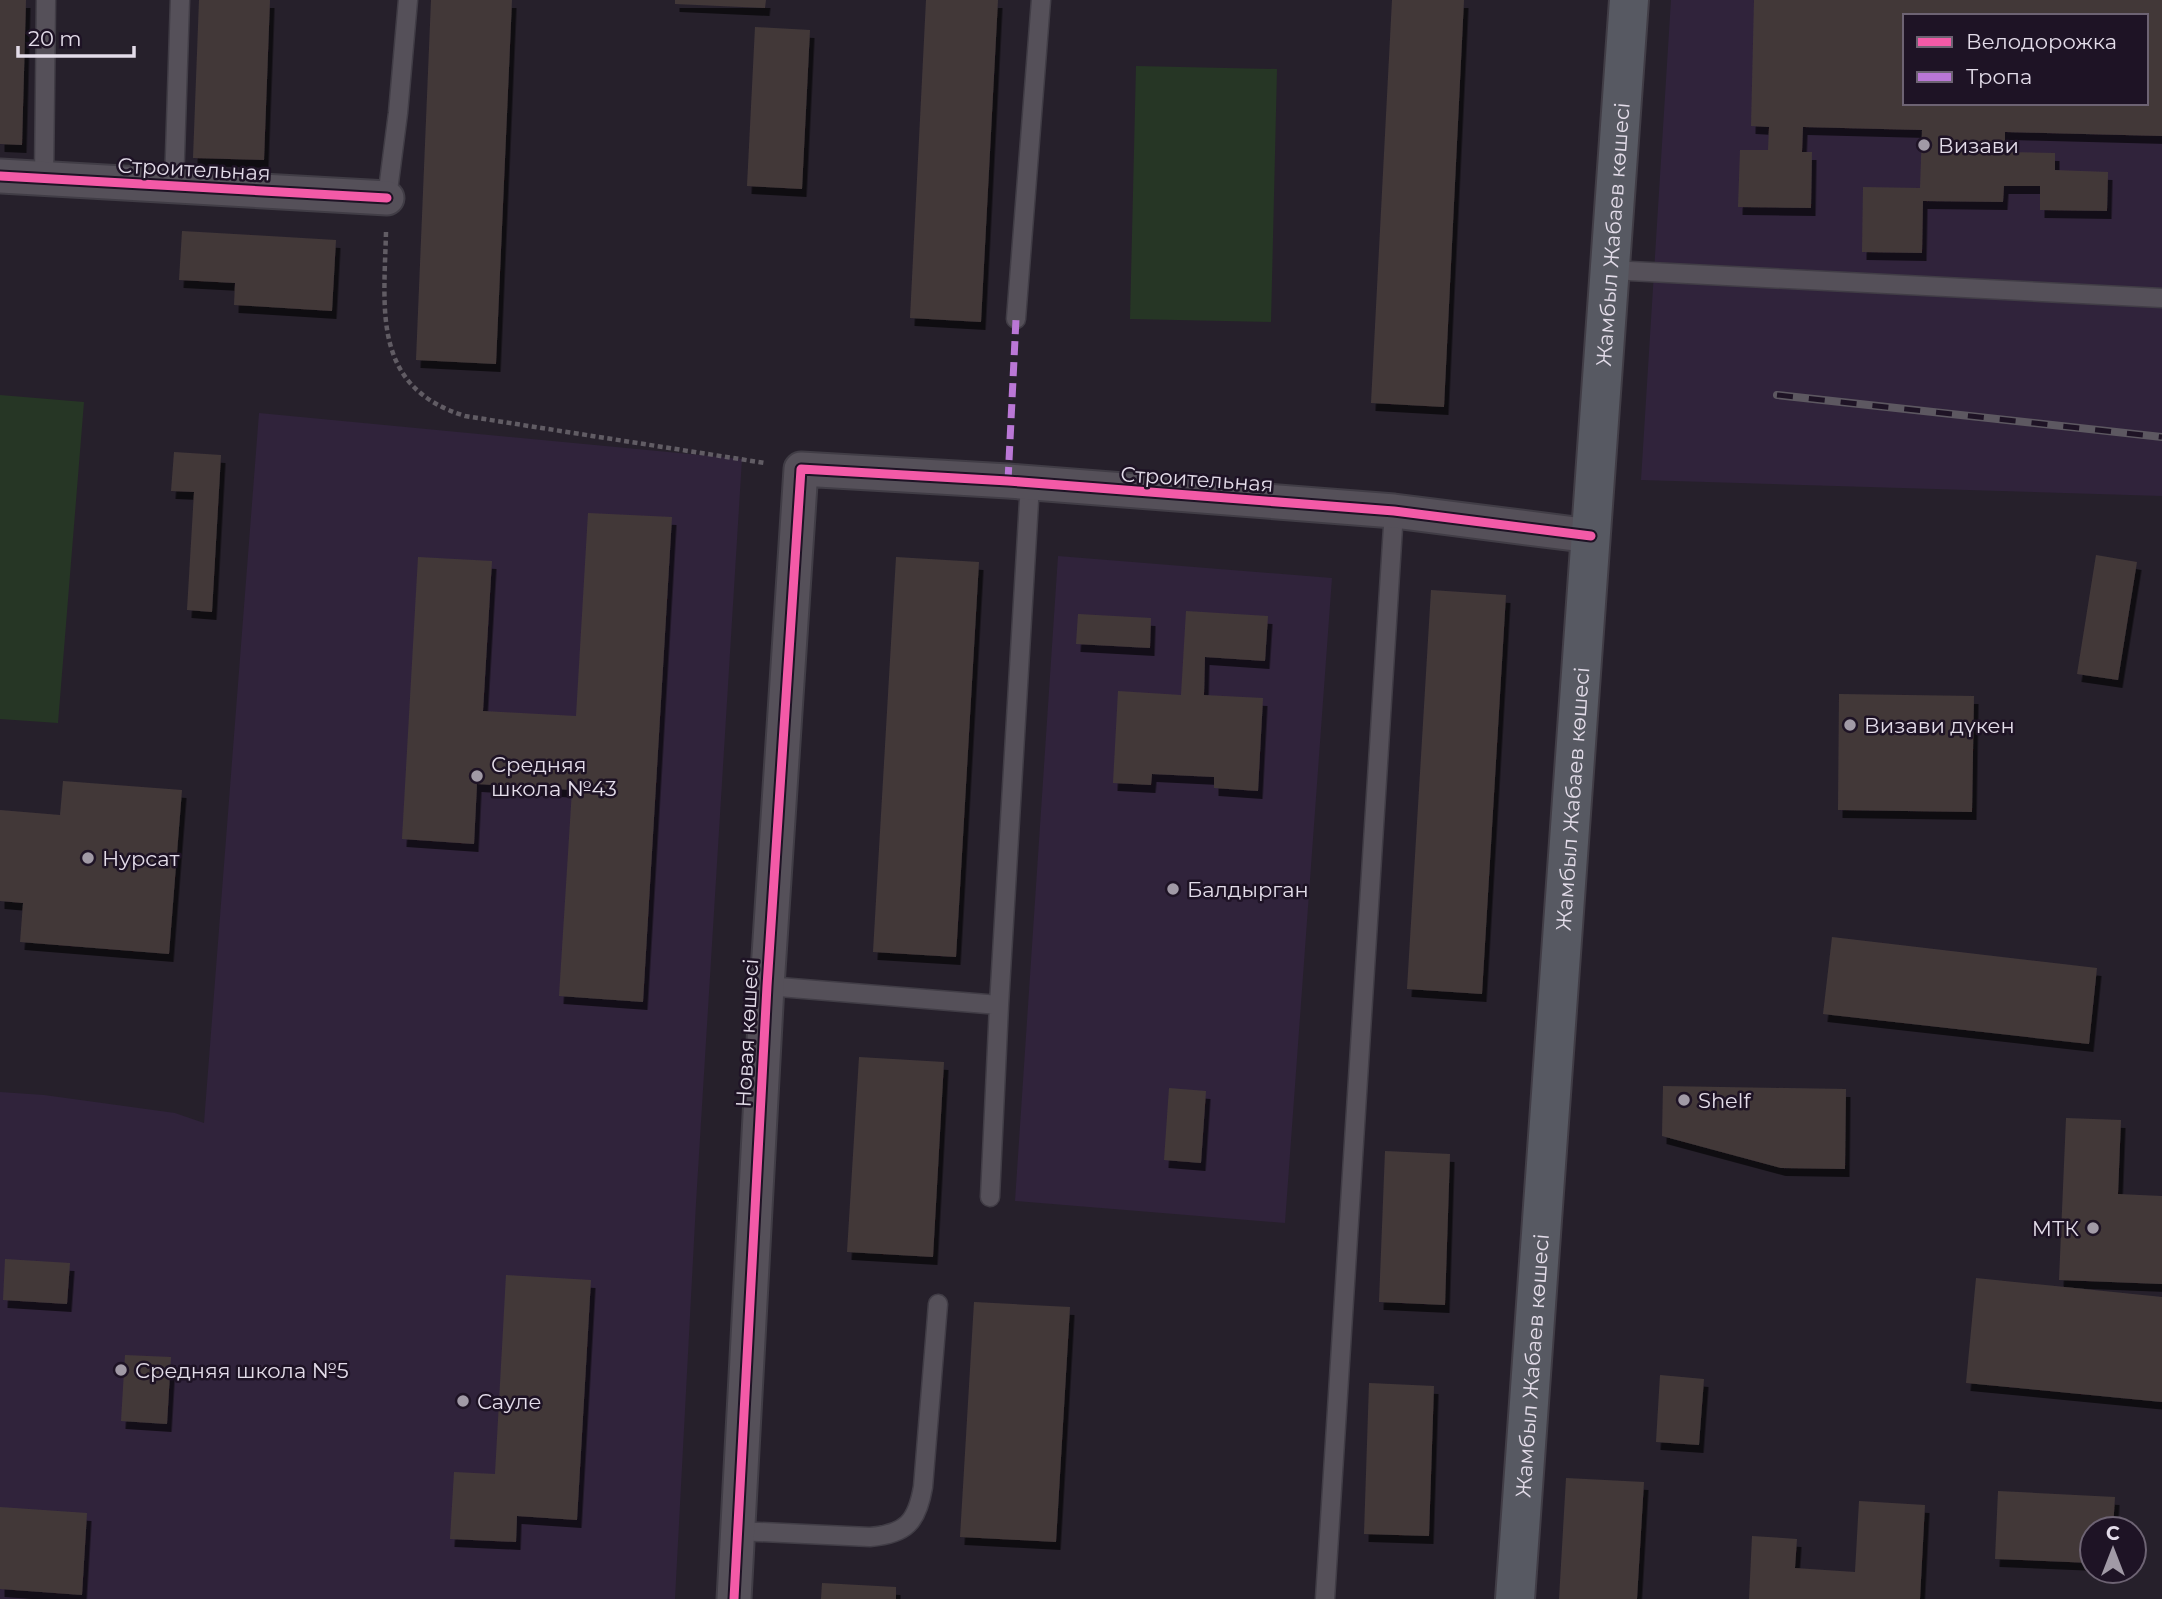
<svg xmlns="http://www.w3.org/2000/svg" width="2162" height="1599" viewBox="0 0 2162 1599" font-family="Montserrat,sans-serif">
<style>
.built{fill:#30233b;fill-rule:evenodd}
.green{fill:#263625}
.building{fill:#423839;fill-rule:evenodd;filter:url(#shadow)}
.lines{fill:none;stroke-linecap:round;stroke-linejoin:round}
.lane-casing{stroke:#413d46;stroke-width:21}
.street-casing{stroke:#413d46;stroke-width:37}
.primary-casing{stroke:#413d46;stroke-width:42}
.path{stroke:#615c64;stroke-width:4.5;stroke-dasharray:5 3.5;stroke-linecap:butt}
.lane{stroke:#555059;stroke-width:18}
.street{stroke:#555059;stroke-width:33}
.primary{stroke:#575962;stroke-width:38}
.rail-casing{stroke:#5d5861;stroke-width:8}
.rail{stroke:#1e1325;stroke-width:5;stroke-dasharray:16;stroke-linecap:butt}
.quiet{stroke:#ba77d6;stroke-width:7;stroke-dasharray:14 7;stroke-linecap:butt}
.cycleway-casing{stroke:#1e1325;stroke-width:13}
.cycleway{stroke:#f35aa7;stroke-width:9}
.poi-dot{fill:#a19aa6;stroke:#1e1325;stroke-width:2.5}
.labels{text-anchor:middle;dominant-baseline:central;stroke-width:5;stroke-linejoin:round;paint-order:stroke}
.poi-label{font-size:21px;fill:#e3dce9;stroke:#1e1325;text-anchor:start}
.street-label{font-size:21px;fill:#e3dce9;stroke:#1e1325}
</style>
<defs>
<filter id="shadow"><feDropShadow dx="4.5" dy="8" stdDeviation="0" flood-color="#0009"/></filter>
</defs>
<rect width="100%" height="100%" fill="#26202b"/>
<path class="built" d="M1671 0H2162V496L1641 480ZM1905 16H2146V103H1905Z
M259 413 742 459 696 1203 675 1599H0V1092L44 1095 175 1113 204 1123Z
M1058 556 1332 578 1285 1223 1015 1201Z"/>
<path class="green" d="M1136 66 1277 69 1271 322 1130 319Z
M0 395 84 402 58 723 0 719Z"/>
<path class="building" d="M0 0H26L22 145 0 144Z
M199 0H270L264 160 193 158Z
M431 0H512L496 364 416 360Z
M675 0H766L765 8 675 4Z
M926 0H998L981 322 910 318Z
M1392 0H1464L1444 407 1371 403Z
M1754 0H2162V136L2005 132V152L2055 153V170L2108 172 2107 211 2040 210V186H2004L2003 202 1923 201 1922 253 1862 252 1863 187 1920 188 1922 130 1803 127 1802 152H1812L1811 208 1738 207 1740 150H1768L1769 127 1751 126ZM1905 16H2146V103H1905Z
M755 27 810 30 802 189 747 186Z
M182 231 336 240 332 311 234 305 235 283 179 280Z
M174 452 221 455 212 612 187 610 194 492 171 491Z
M588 513 672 517 643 1002 559 996 572 790 477 784 474 844 402 839 418 557 492 561 483 711 576 716Z
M2096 555 2137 562 2118 680 2077 674Z
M896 557 979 562 956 957 873 952Z
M1431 590 1506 595 1482 994 1407 989Z
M1186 611 1268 616 1265 661 1205 657 1204 695 1263 698 1258 791 1214 788V777L1152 774 1151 785 1113 783 1118 691 1181 695Z
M1078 614 1151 618 1150 648 1076 644Z
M1839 694 1974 696 1972 812 1838 810Z
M63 781 182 790 169 954 20 942 23 903 0 901V810L60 815Z
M1832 937 2097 968 2089 1044 1823 1014Z
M859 1057 944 1062 933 1257 847 1252Z
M1663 1086 1846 1089 1845 1169 1781 1168 1662 1136Z
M1169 1088 1206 1091 1201 1163 1164 1160Z
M2066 1118 2121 1120 2118 1194 2162 1196V1284L2059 1280Z
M1385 1151 1450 1154 1445 1305 1379 1302Z
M5 1259 70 1263 67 1304 3 1300Z
M506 1275 591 1280 577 1520 517 1516 516 1542 450 1539 454 1472 495 1474Z
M1976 1278 2162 1297V1402L1966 1383Z
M974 1302 1070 1307 1056 1542 960 1537Z
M125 1355 171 1357 167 1424 121 1421Z
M1660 1375 1704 1379 1699 1445 1656 1442Z
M1369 1383 1434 1386 1429 1536 1364 1534Z
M1566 1478 1644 1482 1637 1599H1559Z
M1998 1491 2115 1497 2113 1529H2092V1563L1995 1559Z
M1859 1501 1925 1505 1920 1599H1749L1752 1536 1797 1539 1795 1568 1855 1572Z
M0 1507 87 1513 82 1595 0 1589Z
M822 1583 896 1587V1599H821Z"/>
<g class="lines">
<g class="lane-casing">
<path id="lane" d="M44 179 46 0
M174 186 180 0
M387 198 398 113 408 0
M1610 270 2162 298
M1016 319 1041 0
M767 986 999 1005
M990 1197 999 1005 1030 484
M738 1531 870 1537C906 1534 917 1522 923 1487L938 1304
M1325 1599 1394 511"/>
</g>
<g class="street-casing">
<path id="street" d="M0 176 387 198
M734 1599 767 986 801 469 1008 481 1394 511 1591 536"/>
</g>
<g class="primary-casing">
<g id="primary">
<path id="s1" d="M1515 1599 1629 0"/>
</g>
</g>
<path class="path" d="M386 232C384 312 372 387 465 416L765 463"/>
<use href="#lane" class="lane"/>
<use href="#street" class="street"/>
<use href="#primary" class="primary"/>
<g class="rail-casing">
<path id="rail" d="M1777 395 2162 437"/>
</g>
<use href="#rail" class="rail"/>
<path class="quiet" d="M1008 481 1016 319"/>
<g class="cycleway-casing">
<path id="cycleway" d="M0 176 387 198
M734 1599 767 986 801 469 1008 481 1394 511 1591 536"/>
</g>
<use href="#cycleway" class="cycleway"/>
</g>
<g class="poi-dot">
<circle cx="1924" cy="145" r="7"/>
<circle cx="1850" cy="725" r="7"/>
<circle cx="477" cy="776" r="7"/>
<circle cx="88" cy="858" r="7"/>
<circle cx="1173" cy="889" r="7"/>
<circle cx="1684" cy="1100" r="7"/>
<circle cx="2093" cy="1228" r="7"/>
<circle cx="121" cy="1370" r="7"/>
<circle cx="463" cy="1401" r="7"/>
</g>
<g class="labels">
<g class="poi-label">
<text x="1938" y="145">Визави</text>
<text x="1864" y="725">Визави дүкен</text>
<text x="491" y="764">Средняя<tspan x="491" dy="24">школа №43</tspan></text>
<text x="102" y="858">Нурсат</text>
<text x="1187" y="889">Балдырган</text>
<text x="1698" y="1100">Shelf</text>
<text x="2079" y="1228" text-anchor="end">МТК</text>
<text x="135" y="1370">Средняя школа №5</text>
<text x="477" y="1401">Сауле</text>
</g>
<g class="street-label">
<text transform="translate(194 169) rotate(3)">Строительная</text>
<text stroke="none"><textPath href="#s1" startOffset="1368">Жамбыл Жабаев көшесі</textPath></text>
<text transform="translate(1197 479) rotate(4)">Строительная</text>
<text stroke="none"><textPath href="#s1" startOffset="802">Жамбыл Жабаев көшесі</textPath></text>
<text transform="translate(747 1033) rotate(-87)">Новая көшесі</text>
<text stroke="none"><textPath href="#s1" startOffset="234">Жамбыл Жабаев көшесі</textPath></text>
</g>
</g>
<rect x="1903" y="14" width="245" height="91" fill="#1e1325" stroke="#6d6373" stroke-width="2"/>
<rect x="1917" y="37" width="35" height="10" fill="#f35aa7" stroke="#6d6373" stroke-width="2"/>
<text x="1966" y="49" font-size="21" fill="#e3dce9">Велодорожка</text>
<rect x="1917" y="72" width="35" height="10" fill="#ba77d6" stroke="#6d6373" stroke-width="2"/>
<text x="1966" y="84" font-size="21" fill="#e3dce9">Тропа</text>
<g transform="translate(2113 1550)"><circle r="33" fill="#1e1325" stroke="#6d6373" stroke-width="2"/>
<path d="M0-5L12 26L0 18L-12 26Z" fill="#a19aa6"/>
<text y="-10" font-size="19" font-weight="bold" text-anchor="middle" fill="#e3dce9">С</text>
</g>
<path d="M18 46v10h116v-10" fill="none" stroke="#e3dce9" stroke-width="3.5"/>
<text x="28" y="46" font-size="21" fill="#e3dce9" stroke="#1e1325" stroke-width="5" paint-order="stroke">20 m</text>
</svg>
